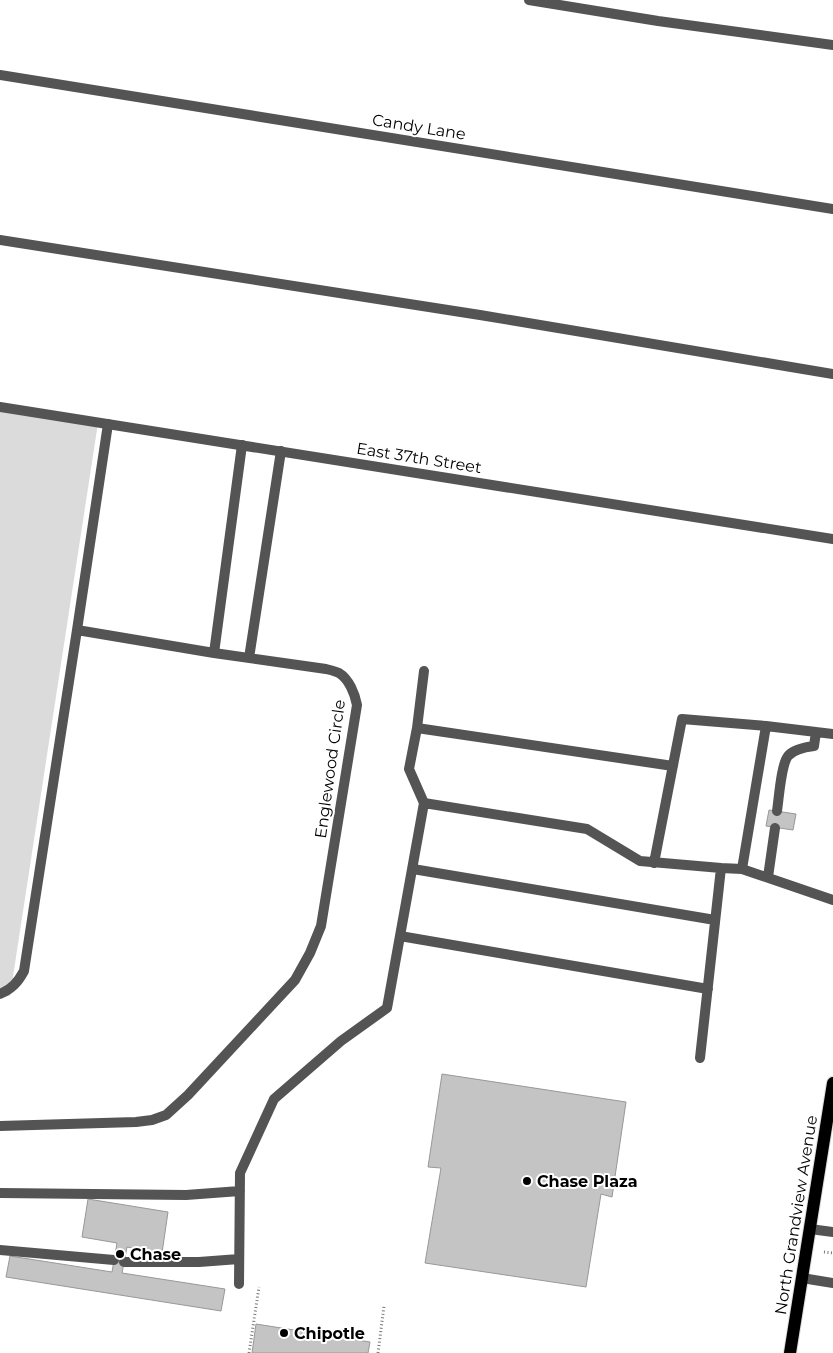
<svg xmlns="http://www.w3.org/2000/svg" width="833" height="1353" viewBox="0 0 833 1353" font-family="Montserrat,sans-serif">
<style>
.green{fill:#dbdbdb}
.building{fill:#c4c4c4;stroke:#989898}
.lines{fill:none;stroke-linecap:round;stroke-linejoin:round}
.primary-casing{stroke:#dbdbdb;stroke-width:14}
.path{stroke:#767676;stroke-width:3;stroke-dasharray:1 2.5;stroke-linecap:butt}
.service{stroke:#545454;stroke-width:10}
.minor{stroke:#545454;stroke-width:10}
.primary{stroke:#000;stroke-width:12}
.poi-dot{fill:#000;stroke:#fff;stroke-width:2}
.labels{text-anchor:middle;dominant-baseline:central;stroke-width:4;stroke-linejoin:round;paint-order:stroke}
.street-label{font-size:16px;fill:#000;stroke:#fff}
.poi-label{font-size:16px;font-weight:bold;fill:#000;stroke:#fff;text-anchor:start}
</style>
<rect width="100%" height="100%" fill="#fff"/>
<path class="green" d="M0 407 98 423 10 996 0 995Z"/>
<path class="building" d="M769 810 796 814 793 830 766 826Z
M442 1074 626 1102 612 1197 601 1194 586 1287 425 1263 441 1168 428 1167Z
M88 1199 168 1212 162 1253 127 1247 122 1273 225 1289 221 1311 6 1277 10 1256 112 1272 117 1243 82 1237Z
M256 1324 370 1342 368 1353H252Z"/>
<g class="lines">
<g class="primary-casing">
<path id="primary" d="M790 1353 833 1083"/>
</g>
<path class="path" d="M824 1252 833 1253
M249 1353 259 1287
M378 1353 384 1306"/>
<path class="service" d="M529 0 658 21 833 45
M0 240 480 315 833 374
M77 630 108 424
M214 653 242 445
M249 658 281 451
M417 728 424 671
M833 734 766 726 742 869 833 900
M424 803 409 769 417 728 673 766
M777 811C779 798 781 765 788 756 794 749 806 747 814 746L816 732
M654 863 682 719 766 726
M413 869 715 920
M768 877 775 828
M400 936 708 989
M0 994C12 989 18 982 24 971L77 630 214 653 326 669C330 670 335 671 339 673 349 679 355 694 357 705L321 926 310 953 295 980 188 1095 166 1115 152 1120 136 1122 0 1126
M700 1058 721 868 742 869
M0 1193 186 1195 240 1191
M810 1229 833 1232
M0 1250 114 1260
M124 1262H199L239 1259
M802 1278 833 1283
M239 1284 240 1173 274 1099 341 1041 387 1008 424 803 587 829 640 861 721 868"/>
<path class="minor" d="M0 75 833 209
M0 407 833 539"/>
<use href="#primary" class="primary"/>
</g>
<g class="poi-dot">
<circle cx="527" cy="1181" r="5"/>
<circle cx="120" cy="1254" r="5"/>
<circle cx="284" cy="1333" r="5"/>
</g>
<g class="labels">
<g class="street-label">
<text transform="translate(419 127) rotate(9)">Candy Lane</text>
<text transform="translate(419 458) rotate(9)">East 37th Street</text>
<text transform="translate(330 769) rotate(-82)">Englewood Circle</text>
<text transform="translate(796 1215) rotate(-81)">North Grandview Avenue</text>
</g>
<g class="poi-label">
<text x="537" y="1181">Chase Plaza</text>
<text x="130" y="1254">Chase</text>
<text x="294" y="1333">Chipotle</text>
</g>
</g>
</svg>
